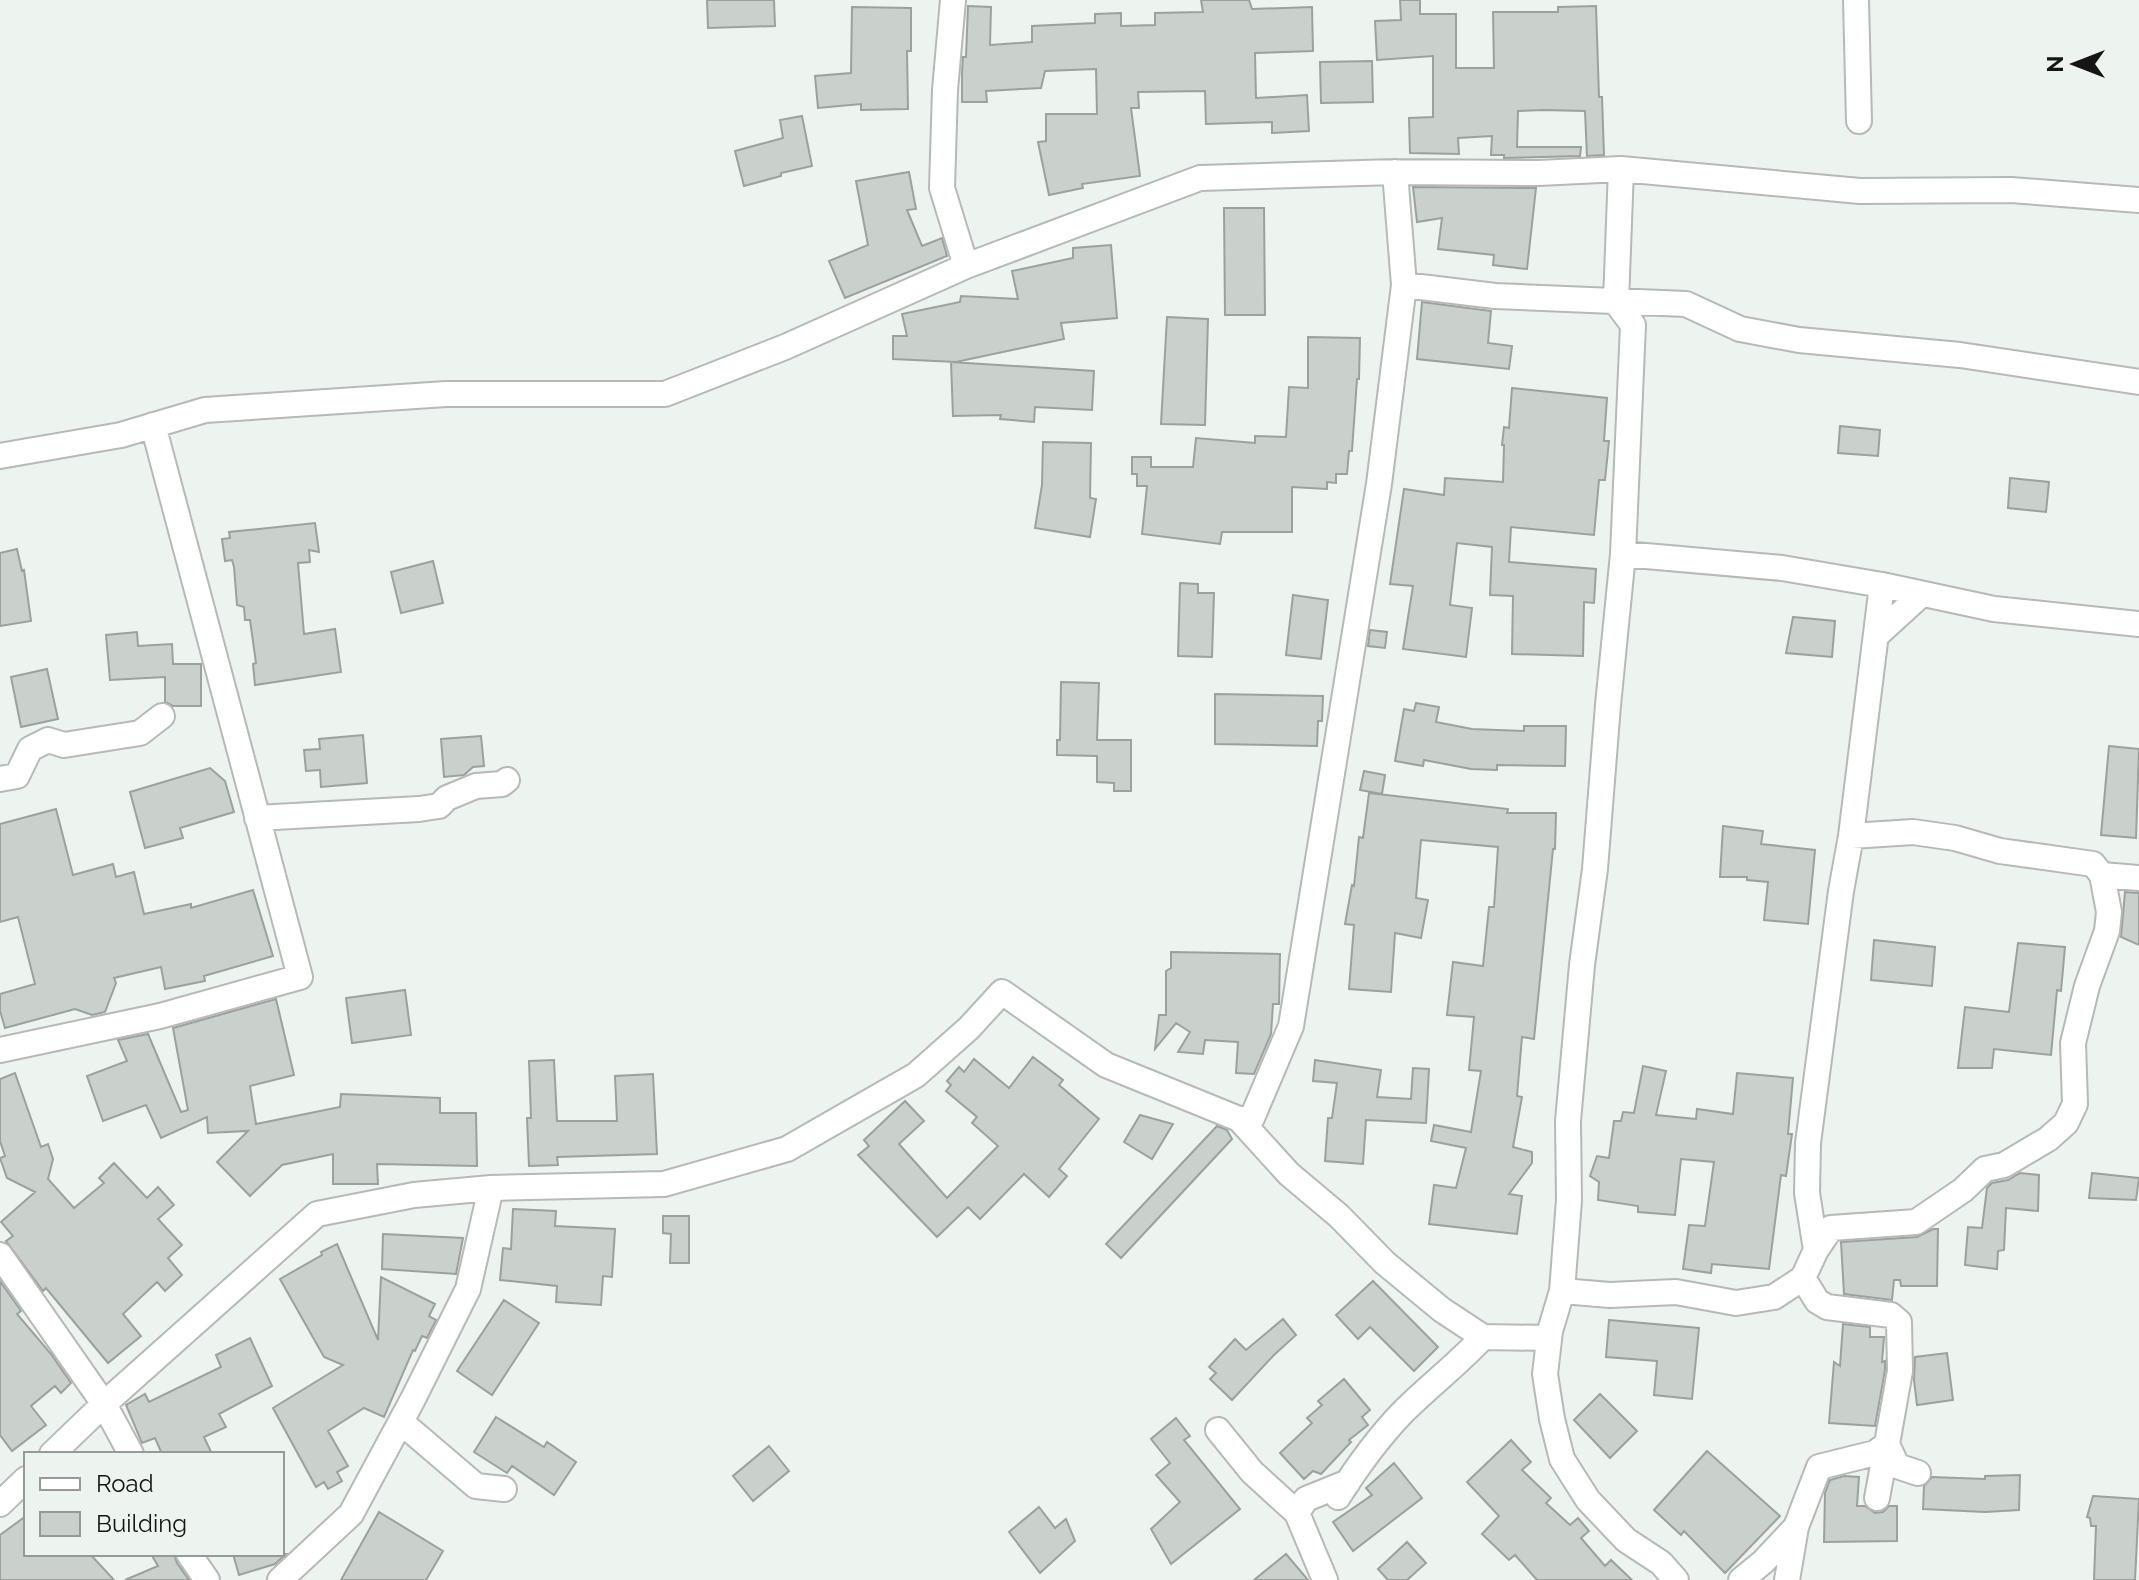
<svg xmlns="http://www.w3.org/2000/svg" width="2139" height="1580" viewBox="0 0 2139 1580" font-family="Raleway,sans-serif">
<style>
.building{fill:#cad0cb;stroke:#9ca19d;stroke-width:2}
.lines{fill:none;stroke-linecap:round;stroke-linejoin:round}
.minor-casing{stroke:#b5bab6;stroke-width:28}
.minor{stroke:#fff;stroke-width:24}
</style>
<rect width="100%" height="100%" fill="#edf3ee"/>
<path class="building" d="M707 0H774L775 26 708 28Z
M1201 0H1249L1252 9 1312 7 1313 51 1255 53 1256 98 1307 95 1309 131 1272 133V122L1206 124 1205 91 1138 92 1139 108H1131L1140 176 1082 184 1083 188 1049 195 1038 142 1046 141V114H1097L1096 69 1045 71 1041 88 986 91 987 102H962V73L963 57H966L968 6 991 7 990 45 1032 42V26L1095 23V14L1121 13V26L1155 25V13L1203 12Z
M1400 0H1420V14H1456V68H1494L1493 12H1558V7L1596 6 1599 97H1602L1604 155 1587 156 1585 111 1543 110 1518 111 1517 147H1581L1580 156 1504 158V155H1491L1492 136 1458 138 1459 154 1410 153 1409 118 1433 117V56L1377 60 1375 21 1401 20Z
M852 7 911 8V51H907L908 109 861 110V104L818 108 815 76 851 73Z
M1372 61 1373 102 1321 103 1320 62Z
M802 116 812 166 781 173V176L744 186 735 151 783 138 780 120Z
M909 172 916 209 907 210 922 246 942 238 947 256 845 298 829 261 868 245 856 181Z
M1413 187 1536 188 1527 269 1493 265 1494 255 1438 249 1442 218 1417 222Z
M1224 208H1264L1265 315H1225Z
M1111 245 1117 318 1061 323 1064 339 956 362 893 359V336H907L902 314 960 302 961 296 1018 299 1012 271 1073 258V248Z
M1422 302 1491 311 1488 343 1512 346 1509 369 1417 359Z
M1167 317 1208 319 1205 425 1161 424Z
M1308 337 1360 338 1359 379H1357L1352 451H1349L1347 474H1336V483L1327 482V489L1292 487V532H1222L1220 544 1142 534 1147 486H1137V474H1132V457H1151V467H1193L1196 438 1255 443V436L1286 437 1289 387 1308 388Z
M951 362 1094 371 1092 410 1035 407 1034 422 1000 419 1001 415 953 416Z
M1512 388 1607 398 1604 441H1609L1605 480H1599L1594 535 1511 527 1509 562 1596 569 1594 603 1584 602 1583 656 1512 654 1513 596 1490 595 1492 547 1457 543 1450 605 1472 608 1466 657 1403 649 1413 586 1390 584 1404 489 1444 495 1445 478 1503 482 1504 445H1502L1504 427 1509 428Z
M1840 426 1880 430 1878 456 1838 453Z
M1043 442 1091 443 1090 498 1096 499 1090 537 1035 528 1042 485Z
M2010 478 2049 482 2046 512 2008 508Z
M315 523 319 552 309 550 310 562 298 563 304 634 335 629 341 672 255 685 253 664 256 663 250 620H245L244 607 237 605 234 567 232 560 225 561 222 539 230 538 229 532Z
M17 549 22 571 24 570 31 621 0 626V553Z
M433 561 443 603 401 613 391 572Z
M1180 583 1198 584V593H1214L1212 657 1178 656Z
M1293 595 1328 600 1321 659 1286 655Z
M1793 617 1835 621 1832 657 1786 653Z
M1370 630 1387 632 1385 648 1368 646Z
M137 632 138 646 172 644 173 664H201V706H173L165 702V677L110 680 106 635Z
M47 669 58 719 21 727 11 677Z
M1061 682 1099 683 1097 740H1131V791H1114V783L1097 782V756L1057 755V740H1060Z
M1215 694 1323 696 1322 721H1318L1317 746 1215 744Z
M1416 703 1439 707 1436 722 1472 729 1524 731V726H1566L1565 766 1497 765V770L1471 769 1424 760 1423 766 1395 761 1404 709 1414 711Z
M363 735 367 783 321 787 320 770 306 771 304 750 320 749 319 739Z
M481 736 484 766 473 767 464 775 444 777 441 739Z
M2109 746 2139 749 2136 838 2101 835Z
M210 768 225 781 234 812 180 828 183 838 145 848 130 792Z
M1364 771 1385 775 1382 794 1360 790Z
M1369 793 1508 809 1507 813H1556L1555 849H1553L1534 1039 1522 1037 1517 1096 1522 1097 1513 1147 1532 1152V1163L1509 1194 1522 1196 1517 1234 1429 1224 1434 1185 1456 1188 1466 1148 1431 1141 1434 1125 1471 1132 1481 1071 1469 1070 1474 1017 1447 1015 1453 962 1483 966 1489 907H1494L1498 847 1421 840 1416 898 1428 900 1421 938 1395 933 1391 992 1349 989 1354 925 1345 924 1352 885 1354 886 1359 837 1363 838Z
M56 809 73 875 113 864 116 877 134 872 144 914 191 904V908L253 890 273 956 204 976 205 981 165 989 161 967 114 978 116 983 105 1012 92 1015 75 1009 5 1028 0 1011V994L35 984 18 917 0 922V824Z
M1723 826 1763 831 1761 844 1815 850 1808 924 1764 920 1768 882 1747 880V877H1720Z
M2125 892 2139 893V945L2121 937Z
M1874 940 1935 947 1932 986 1871 980Z
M2018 943 2065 947 2061 991 2057 990 2051 1055 1994 1049 1992 1068H1958L1965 1007 2009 1012Z
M1171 952 1280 954 1279 1004H1273L1271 1034 1254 1074 1236 1073 1238 1042 1205 1040 1203 1054 1178 1052 1190 1032 1176 1023 1155 1049 1159 1015H1166V971L1171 968Z
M405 990 411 1035 352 1043 346 998Z
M276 999 294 1075 250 1086 256 1124 340 1107 341 1094 440 1098V1113H476L477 1166 377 1164 378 1184H333V1154L282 1165 250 1196 217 1162 248 1131 208 1133 207 1117 161 1138 146 1105 103 1121 87 1076 127 1061 118 1040 148 1034 181 1112 188 1110 173 1028Z
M1033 1057 1063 1080 1059 1085 1099 1119 1059 1169 1067 1176 1049 1197 1024 1174 980 1219 968 1207 937 1237 858 1155 869 1146 864 1140 905 1101 924 1121 899 1144 947 1198 998 1146 972 1123 977 1117 946 1091 951 1085 947 1081 959 1067 964 1072 974 1059 1009 1088Z
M554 1060 557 1121H617L615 1076 653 1074 657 1154 557 1157 558 1165 529 1166 527 1118H531L529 1061Z
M1315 1060 1381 1070 1377 1097 1411 1099 1413 1068 1429 1069 1426 1123 1366 1120 1363 1164 1325 1161 1328 1118H1332L1337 1083 1313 1081Z
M1643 1066 1666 1071 1656 1115 1696 1119 1697 1109 1733 1114 1737 1073 1793 1078 1788 1134H1792L1786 1176 1781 1175 1769 1269 1712 1264 1711 1273 1683 1269 1689 1225 1705 1226 1714 1162 1681 1159 1675 1215 1638 1212V1206L1598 1200 1599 1182 1590 1176 1597 1156 1609 1158 1614 1121H1621L1623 1112 1634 1113Z
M15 1073 41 1147 48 1144 53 1159 48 1179 74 1208 104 1183 99 1178 114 1163 147 1198 158 1187 174 1205 158 1219 182 1245 168 1258 182 1275 165 1291 157 1282 123 1314 141 1336 108 1363 46 1288 43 1291 6 1241 13 1236 1 1222 35 1192 7 1178 0 1158 5 1156 0 1141V1079Z
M1140 1115 1173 1124 1152 1159 1124 1142Z
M1217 1126 1227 1130 1232 1139 1121 1258 1106 1244Z
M2020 1173 2039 1175 2038 1211 2006 1208 2004 1250 1998 1251 1997 1269 1965 1265 1968 1227 1982 1228 1987 1188 1992 1183 2008 1180Z
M2092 1173 2139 1178 2136 1200 2089 1198Z
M513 1209 556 1211 555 1226 615 1229 612 1277 603 1276 601 1305 556 1302 557 1286 500 1280 503 1248 511 1249Z
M663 1216H689V1263H670L671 1234 663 1233Z
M1933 1229H1938L1937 1286H1901L1900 1280H1894L1892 1300 1844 1294 1841 1242 1917 1237Z
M383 1234 463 1238 456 1274 382 1269Z
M337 1244 378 1340 381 1277 435 1304 429 1316 436 1320 427 1338 422 1336 415 1351 413 1350 384 1417 364 1408 328 1431 348 1466 337 1472 342 1481 328 1489 324 1482 316 1487 273 1408 343 1365 324 1357 280 1279 322 1255 321 1252Z
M0 1281 21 1311 17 1314 51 1354 71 1383 61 1393 55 1386 31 1406 46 1425 12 1451 0 1435Z
M1373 1281 1438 1347 1414 1371 1370 1327 1358 1339 1336 1315Z
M504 1300 539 1323 492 1395 457 1371Z
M1283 1319 1296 1335 1274 1355 1232 1400 1210 1379 1216 1373 1209 1367 1235 1339 1246 1350Z
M1609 1320 1699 1328 1692 1399 1654 1395 1657 1361 1606 1357Z
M1843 1324 1870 1327V1337H1884L1882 1362 1885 1361V1370L1875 1426 1829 1423 1834 1362 1840 1366Z
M250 1338 272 1386 219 1414 226 1427 204 1437 212 1454H162L155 1438 142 1443 126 1405 145 1394 149 1402 221 1367 216 1355Z
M1947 1353 1953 1400 1917 1405 1914 1380 1915 1357Z
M1344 1379 1370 1410 1362 1417 1368 1425 1349 1440 1351 1442 1321 1474 1313 1471 1304 1479 1280 1453 1312 1423 1307 1418 1322 1405 1318 1401Z
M1600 1394 1637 1431 1610 1458 1574 1420Z
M496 1417 544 1447 547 1442 576 1462 554 1495 512 1466 507 1473 474 1452Z
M1176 1418 1190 1436 1184 1440 1240 1509 1171 1564 1151 1529 1180 1502 1156 1475 1170 1463 1151 1439Z
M1511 1440 1531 1462 1522 1470 1551 1498 1546 1503 1570 1525 1578 1518 1589 1531 1581 1538 1605 1566 1611 1560 1632 1580H1537L1515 1555 1509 1560 1482 1534 1499 1516 1467 1482Z
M769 1446 789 1471 753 1501 733 1476Z
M1707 1451 1780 1516 1725 1573 1684 1531 1681 1535 1654 1510Z
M1394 1463 1422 1498 1353 1551 1333 1522 1372 1495 1366 1488Z
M2020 1475 2019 1510 1985 1512 1923 1509 1924 1486 1932 1477 1985 1479V1476Z
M1844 1476 1859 1477 1857 1506H1865L1875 1513 1883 1512 1889 1506H1897V1541L1824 1542 1825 1493 1830 1480Z
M2093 1496 2139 1499 2135 1580H2094L2096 1526H2091L2090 1518 2087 1517Z
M1039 1507 1055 1528 1066 1519 1075 1541 1040 1573 1009 1532Z
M379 1512 443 1551 426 1580H341Z
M26 1516V1554H90L114 1580H0V1535Z
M1407 1542 1426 1563 1407 1580H1388L1378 1569Z
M151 1554H174L177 1563 189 1580H125L158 1566Z
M233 1554H286L275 1564 239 1575Z
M1286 1554 1308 1580H1254Z"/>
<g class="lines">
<g class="minor-casing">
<path id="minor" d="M953 0 945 90 942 188 966 266
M1856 0 1859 121
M1621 169 1616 302 1633 325 1623 554 1608 705 1595 869 1582 965 1568 1121 1569 1200 1562 1291 1550 1331 1545 1374 1552 1419 1562 1459 1588 1500 1626 1540 1661 1563 1676 1580
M1404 285 1495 296 1686 304 1740 329 1799 340 1960 355 2139 382
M0 456 121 435 205 410 446 394H665L785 347 966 266 1200 178 1395 172 1539 173 1621 169 1860 191 2011 190 2139 200
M1623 554 1782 568 1882 585 1994 609 2139 624
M1877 635 1922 594
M0 779 17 776 30 749 48 740 64 745 140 733 162 716
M257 818 419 809 439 806 447 798 476 786 502 784 507 780
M1851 836 1913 832 1955 838 2000 851 2093 864 2102 875
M0 1050 160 1016 300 977 153 425
M1239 1119 1289 1174 1339 1216 1385 1263 1442 1310 1483 1337 1549 1338
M1816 1250 1831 1228 1916 1222 1963 1190 1985 1169 2004 1165 2048 1139 2066 1123 2075 1104 2073 1043 2087 986 2107 931 2109 912 2102 875 2139 878
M0 1255 104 1404 131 1454
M1562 1291 1610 1295 1676 1292 1736 1303 1774 1297 1803 1278 1816 1250 1807 1193 1808 1143 1841 891 1851 836 1882 585
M401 1422 476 1486 504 1489
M1218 1430 1252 1472 1297 1513 1306 1499 1348 1482
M52 1454 104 1404 317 1214 414 1195 491 1188 664 1184 787 1149 916 1075 969 1028 1002 992 1106 1065 1239 1119 1252 1118 1291 1026 1379 484 1404 285 1395 172
M1338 1497C1357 1467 1377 1439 1402 1413 1428 1387 1458 1364 1483 1337
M1877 1498 1887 1444 1897 1466 1918 1473
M0 1504 26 1479
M1297 1513 1325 1580
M189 1554 207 1580
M280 1580 351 1514 413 1399 468 1289 491 1188
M1741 1580 1763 1562 1794 1529
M1787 1580 1796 1527 1819 1467 1875 1453 1887 1444 1900 1371 1899 1322 1891 1315 1827 1307 1817 1301 1803 1278"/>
</g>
<use href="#minor" class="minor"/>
</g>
<rect x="24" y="1452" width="260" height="104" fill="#edf3ee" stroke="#969a97" stroke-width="2"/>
<rect x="40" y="1478" width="40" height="12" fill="#ffffff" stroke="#969a97" stroke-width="2"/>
<text x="96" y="1492" font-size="24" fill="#141514">Road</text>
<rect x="40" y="1512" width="40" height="24" fill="#cad0cb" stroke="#969a97" stroke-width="2"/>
<text x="96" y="1532" font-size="24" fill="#141514">Building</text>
<g transform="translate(2075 64) rotate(270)" stroke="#edf3ee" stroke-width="6" paint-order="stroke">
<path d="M0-6L14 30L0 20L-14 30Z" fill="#141514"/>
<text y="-12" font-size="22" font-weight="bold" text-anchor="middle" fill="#141514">N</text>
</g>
</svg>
